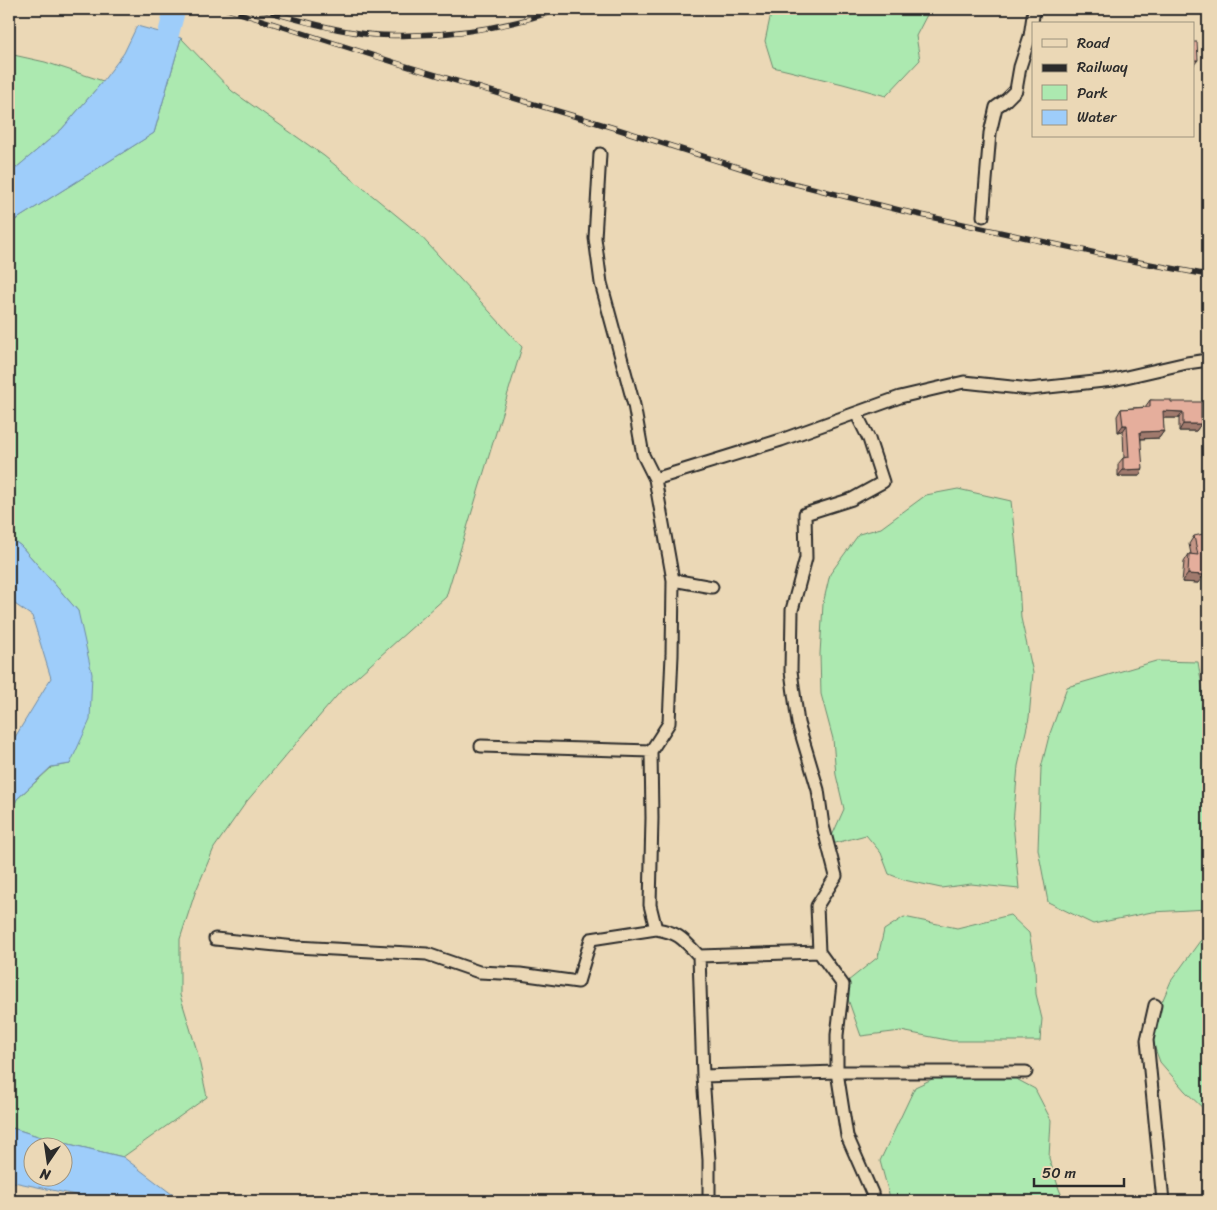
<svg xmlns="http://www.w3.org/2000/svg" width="1217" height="1210" viewBox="0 0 1217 1210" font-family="Sriracha,sans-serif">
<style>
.green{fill:#ace9b0;stroke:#6c8a6e}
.water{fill:#9ecdfa;stroke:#708ca7;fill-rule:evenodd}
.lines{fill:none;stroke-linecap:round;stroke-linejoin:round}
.river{stroke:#9ecdfa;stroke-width:21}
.minor-casing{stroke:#2b2b2b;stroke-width:15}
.minor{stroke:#ebd8b6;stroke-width:11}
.rail-casing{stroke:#2b2b2b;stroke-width:5.5}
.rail{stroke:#ebd8b6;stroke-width:4;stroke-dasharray:11;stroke-linecap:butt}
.wall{fill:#c59686;stroke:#2b2b2b}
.shaded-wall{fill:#a07a6d;stroke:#2b2b2b}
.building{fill:#e5ae9c;stroke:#2b2b2b}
</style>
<rect width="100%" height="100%" fill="#ebd8b6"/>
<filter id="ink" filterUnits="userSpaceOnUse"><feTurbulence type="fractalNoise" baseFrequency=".02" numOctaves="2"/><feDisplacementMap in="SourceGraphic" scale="10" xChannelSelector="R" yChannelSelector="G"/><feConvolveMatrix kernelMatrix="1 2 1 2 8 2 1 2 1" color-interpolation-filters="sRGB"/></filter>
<g filter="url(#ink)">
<path class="green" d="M772 9H930L916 36 920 60 886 96 843 84 773 67 765 41Z
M181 38 232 91 324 156 418 233 522 347 446 597 341 691 247 801 214 848 195 893 180 939V995L197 1051 207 1097 123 1157 44 1138 9 1127V816L17 799 52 767 70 764 78 611 21 546 9 537V224L154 133Z
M9 54 45 62 103 81 62 129 9 174Z
M958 489 1011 501 1018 565 1021 618 1033 673 1029 718 1018 766 1013 823 1019 889 971 884 941 888 904 880 889 874 881 853 866 835 828 845 844 809 836 775 833 739 821 694 820 654 823 604 830 574 859 534 881 528 926 495Z
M1156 661 1198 662 1206 710 1208 715V909L1152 912 1093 924 1048 902 1038 849 1041 768 1049 736 1067 687Z
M1010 915 1029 933 1035 966 1036 994 1042 1019 1040 1041H952L901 1031 861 1036 843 985 878 957 884 930 904 917 957 928Z
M1208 936V1113L1185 1091 1160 1062 1149 1032 1171 981 1200 941Z
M994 1067 1035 1089 1051 1120 1049 1158 1059 1189 1064 1201H891L880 1161 915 1087 956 1068Z"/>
<path class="water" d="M137 26 181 38 154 133 9 224V174L62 129 103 81 124 53Z
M9 537 21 546 78 611 92 674 90 720 70 764 51 767 17 799 9 816V747L51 678 32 616 9 600Z
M9 1127 44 1138 123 1157 177 1198 179 1201H92L90 1198 9 1181ZM32 1148H62V1178H32Z"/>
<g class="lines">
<path class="river" d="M161 62 175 9"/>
<g class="minor-casing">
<path id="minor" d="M600 154 595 238 601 283 634 405 643 455 655 479
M983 216 990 133 996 107 1006 100 1016 90 1020 67 1030 36 1034 9
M856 413 869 439 883 482 852 499 805 514 806 558 792 610 791 671 798 723 818 790 823 826 836 876 817 906 819 952 843 985 837 1035V1072L847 1136 872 1193 874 1201
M673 580 712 587
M481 746 651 751
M656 929C680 933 683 939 699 956L703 1076 709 1160V1201
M215 939 296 947 427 954 479 972 520 974 578 982 591 939 656 929 650 905 652 818 651 751 669 723 672 655 673 580 655 479 781 440 900 397 964 382 1030 389 1113 380 1187 363 1208 360
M699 956 819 952
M1155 1005 1147 1040 1163 1201
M703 1076 837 1072H1026"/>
</g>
<use href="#minor" class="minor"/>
<g class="rail-casing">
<path id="rail" d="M227 9 406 66 611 127 772 178 903 211 1128 260 1208 275
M260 9C291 18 321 27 353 32 372 36 394 36 414 35 464 34 512 26 560 9"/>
</g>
<use href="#rail" class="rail"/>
</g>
<path class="wall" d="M1150 400 1171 402 1201 424 1196 431H1179V418H1163L1164 431 1159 438 1141 439 1139 476H1118V464L1123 458H1124L1123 431 1118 432 1117 416 1121 409 1145 407Z
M1194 536 1205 557 1198 583 1182 582 1184 562 1189 554H1191L1189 544Z"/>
<path class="shaded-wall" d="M1193 60H1198L1193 66Z
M1163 411 1183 412 1179 418H1159Z
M1183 424H1201L1196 431H1179Z
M1123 425H1127L1123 431 1118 432Z
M1164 431 1159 438 1136 439 1140 432Z
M1143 469 1139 476H1118L1123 470Z
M1206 549H1208V558L1200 556Z
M1188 574 1204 575 1198 583 1182 582Z"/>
<path class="building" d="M1193 42H1197L1198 60H1193Z
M1150 400H1171V402H1201V424H1183V412L1163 411 1164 431 1140 432 1143 469 1123 470V458L1129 457 1127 425H1123L1121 409 1150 407Z
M1208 533V549H1206L1204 575 1188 574 1189 554 1198 555 1194 536Z"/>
</g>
<rect width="1217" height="1210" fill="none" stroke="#ebd8b6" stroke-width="30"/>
<rect x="15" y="15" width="1187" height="1180" fill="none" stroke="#2b2b2b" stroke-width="2" filter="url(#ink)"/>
<rect x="1032" y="22" width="162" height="115" fill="#ebd8b6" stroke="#9e937e"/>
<rect x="1042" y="39" width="25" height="8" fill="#ebd8b6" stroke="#9e937e"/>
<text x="1077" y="48" font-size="15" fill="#2b2b2b">Road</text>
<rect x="1042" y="64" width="25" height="8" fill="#2b2b2b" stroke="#9e937e"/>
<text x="1077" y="72" font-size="15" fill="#2b2b2b">Railway</text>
<rect x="1042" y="85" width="25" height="15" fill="#ace9b0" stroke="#9e937e"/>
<text x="1077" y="98" font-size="15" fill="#2b2b2b">Park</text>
<rect x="1042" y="110" width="25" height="15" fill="#9ecdfa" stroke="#9e937e"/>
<text x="1077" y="122" font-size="15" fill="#2b2b2b">Water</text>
<g transform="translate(48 1162) rotate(193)"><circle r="24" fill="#ebd8b6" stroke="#9e937e"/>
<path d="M0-4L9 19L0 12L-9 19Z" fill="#2b2b2b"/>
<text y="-8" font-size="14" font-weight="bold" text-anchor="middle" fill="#2b2b2b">N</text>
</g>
<path d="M1034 1178v8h90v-8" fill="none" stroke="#2b2b2b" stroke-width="2.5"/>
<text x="1042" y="1178" font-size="15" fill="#2b2b2b" stroke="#ebd8b6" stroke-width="4" paint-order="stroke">50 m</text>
</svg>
